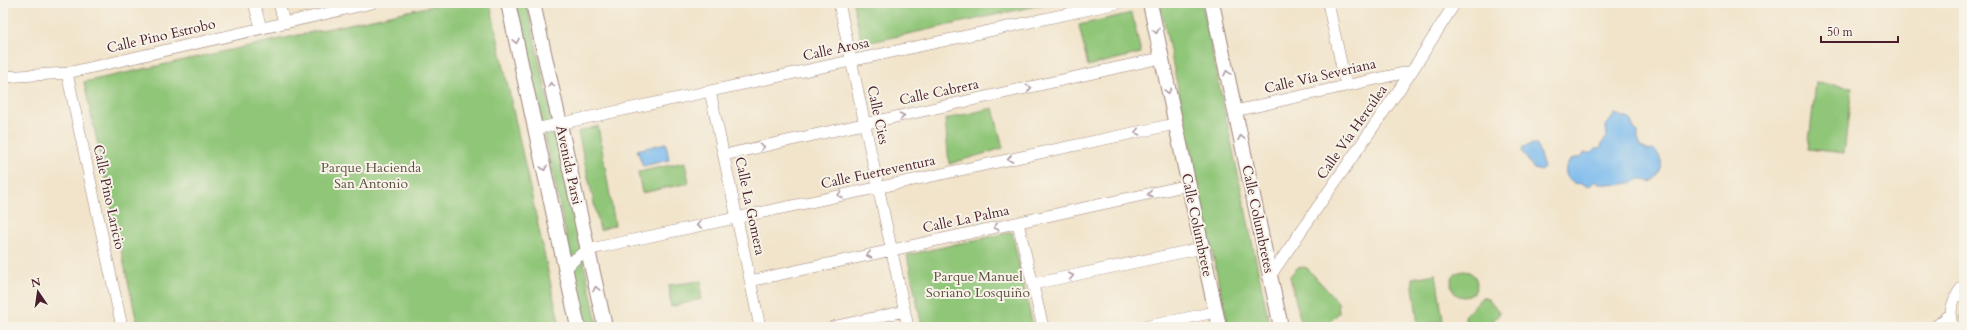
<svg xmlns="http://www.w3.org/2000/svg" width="1967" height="330" viewBox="0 0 1967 330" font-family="Cardo,serif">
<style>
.green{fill:#90c678;stroke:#6d7252}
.water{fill:#79baed;stroke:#626c8c}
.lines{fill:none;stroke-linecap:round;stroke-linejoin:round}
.minor-casing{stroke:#9e827a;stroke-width:12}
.tertiary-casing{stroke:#9e827a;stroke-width:16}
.minor{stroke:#fff;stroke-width:11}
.tertiary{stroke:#fff;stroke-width:14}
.oneway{stroke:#ae9aa0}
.labels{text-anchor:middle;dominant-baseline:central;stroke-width:4;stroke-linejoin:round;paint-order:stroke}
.street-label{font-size:14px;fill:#4a1f2b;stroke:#f7f3e8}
.park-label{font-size:14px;fill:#5f5142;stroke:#f7f3e8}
</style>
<rect width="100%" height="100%" fill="#f7f3e8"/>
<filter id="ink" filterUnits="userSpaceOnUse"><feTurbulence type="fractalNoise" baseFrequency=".025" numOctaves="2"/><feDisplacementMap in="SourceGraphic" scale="8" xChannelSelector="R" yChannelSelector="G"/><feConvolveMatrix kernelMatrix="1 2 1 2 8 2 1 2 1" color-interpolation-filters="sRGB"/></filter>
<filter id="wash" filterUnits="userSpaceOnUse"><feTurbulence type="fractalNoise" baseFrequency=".012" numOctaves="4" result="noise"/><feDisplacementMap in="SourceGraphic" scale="16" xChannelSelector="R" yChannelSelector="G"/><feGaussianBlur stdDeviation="0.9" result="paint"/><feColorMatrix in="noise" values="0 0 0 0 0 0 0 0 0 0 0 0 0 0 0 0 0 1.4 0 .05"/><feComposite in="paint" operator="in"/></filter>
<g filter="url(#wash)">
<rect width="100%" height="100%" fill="#f1e4ca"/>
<path class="green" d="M445 3H490L560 327H138L84 82Z
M853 3H1050L862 44Z
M1160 3H1202L1270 327H1228Z
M527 4 598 327H586L516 6Z
M1132 13 1141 53 1088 66 1079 25Z
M1816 83 1852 87 1844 153 1808 149Z
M993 108 1003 148 949 164 945 119Z
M598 126 615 225 600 230 578 132Z
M685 162 689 183 642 193 638 172Z
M1012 232 1033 327H922L907 255Z
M1303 267 1307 268 1338 302 1339 313 1325 327H1302L1290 276 1297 268Z
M1451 284a13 13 0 1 1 26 0a13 13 0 1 1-26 0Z
M1436 274 1443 321 1418 325 1412 278Z
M701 281V299L671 307 669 285Z
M1482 297 1489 299 1500 313C1489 327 1486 327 1469 327L1465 321V316Z
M1964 302V327H1962L1961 315Z"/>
<path class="water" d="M1615 114 1630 119 1634 129 1638 132V139L1641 147 1648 150 1653 149C1666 160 1663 173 1651 182L1640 179C1631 185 1605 187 1595 181L1591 185 1587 186 1583 184 1573 183C1560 174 1565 158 1581 157L1584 153H1591L1595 149 1601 147 1602 143 1607 137 1606 126Z
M666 143 669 160 643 166 637 150Z
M1532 144 1537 145 1544 168 1541 171 1534 169 1522 152 1523 147Z"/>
</g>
<g filter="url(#ink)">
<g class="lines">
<g class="minor-casing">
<path id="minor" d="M254 3 261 28
M279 3 284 23
M839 3 908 327
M1328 3 1346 86
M67 73 122 327
M3 77 67 73 372 3
M710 91 760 327
M1235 111 1412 71
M535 129 1118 3
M724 155 1161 58
M1018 223 1043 327
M565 270C575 257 584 251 600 247L1175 124
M1270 276 1412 71 1455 3
M750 281 1189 185
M1033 284 1202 248
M832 327 905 311
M1144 327 1215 312
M1935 327 1951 314
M1952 327C1948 311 1954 296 1964 285"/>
</g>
<g class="tertiary-casing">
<path id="tertiary" d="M508 3 578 327
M533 3 605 327
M1150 3 1219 327
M1212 3 1281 327"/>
</g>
<use href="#minor" class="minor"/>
<use href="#tertiary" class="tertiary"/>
</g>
<defs><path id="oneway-chevron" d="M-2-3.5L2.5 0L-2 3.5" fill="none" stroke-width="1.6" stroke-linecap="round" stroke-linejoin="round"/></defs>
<g class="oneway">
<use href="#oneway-chevron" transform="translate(1156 31) rotate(78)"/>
<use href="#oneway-chevron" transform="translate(516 41) rotate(78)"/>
<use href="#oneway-chevron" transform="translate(1227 73) rotate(-102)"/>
<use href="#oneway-chevron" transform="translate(551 85) rotate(-102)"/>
<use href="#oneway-chevron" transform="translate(1029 88) rotate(-12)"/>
<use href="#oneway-chevron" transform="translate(1168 91) rotate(78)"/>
<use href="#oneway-chevron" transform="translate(902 116) rotate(-12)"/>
<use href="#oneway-chevron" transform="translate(1137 132) rotate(168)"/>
<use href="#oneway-chevron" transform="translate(1241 138) rotate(-102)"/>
<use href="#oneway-chevron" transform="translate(762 147) rotate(-12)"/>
<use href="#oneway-chevron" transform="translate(1010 159) rotate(168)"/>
<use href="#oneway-chevron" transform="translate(544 168) rotate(78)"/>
<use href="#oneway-chevron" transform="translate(1150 194) rotate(168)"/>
<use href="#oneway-chevron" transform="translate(840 195) rotate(168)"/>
<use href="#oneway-chevron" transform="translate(699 225) rotate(168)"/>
<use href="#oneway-chevron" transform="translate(996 227) rotate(168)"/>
<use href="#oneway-chevron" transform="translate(869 255) rotate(168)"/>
<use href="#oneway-chevron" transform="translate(1071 276) rotate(-12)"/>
<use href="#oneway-chevron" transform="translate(596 289) rotate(-102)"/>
</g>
</g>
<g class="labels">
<g class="street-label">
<text transform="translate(161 36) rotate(-13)">Calle Pino Estrobo</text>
<text transform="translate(836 49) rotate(-12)">Calle Arosa</text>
<text transform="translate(1320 76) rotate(-13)">Calle Vía Severiana</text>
<text transform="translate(939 92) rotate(-12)">Calle Cabrera</text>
<text transform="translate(878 115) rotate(78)">Calle Cies</text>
<text transform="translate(1352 132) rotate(-55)">Calle Vía Hercúlea</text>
<text transform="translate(569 165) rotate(78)">Avenida Parsi</text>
<text transform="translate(878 172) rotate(-12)">Calle Fuerteventura</text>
<text transform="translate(109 197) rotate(78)">Calle Pino Laricio</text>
<text transform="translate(750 206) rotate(78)">Calle La Gomera</text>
<text transform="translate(966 219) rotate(-12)">Calle La Palma</text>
<text transform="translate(1258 219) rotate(78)">Calle Columbretes</text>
<text transform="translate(1197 225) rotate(78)">Calle Columbrete</text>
</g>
<g class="park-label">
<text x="371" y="167">Parque Hacienda<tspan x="371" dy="16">San Antonio</tspan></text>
<text x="978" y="276">Parque Manuel<tspan x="978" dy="16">Soriano Losquiño</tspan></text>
</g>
</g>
<rect width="1967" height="330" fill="none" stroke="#f7f3e8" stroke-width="16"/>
<g transform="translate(38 292) rotate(347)" stroke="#f7f3e8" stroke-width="3" paint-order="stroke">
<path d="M0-3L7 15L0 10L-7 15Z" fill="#4a1f2b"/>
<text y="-6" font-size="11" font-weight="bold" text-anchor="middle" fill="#4a1f2b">N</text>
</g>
<path d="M1821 36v6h77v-6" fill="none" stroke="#4a1f2b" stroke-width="2"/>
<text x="1827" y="36" font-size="12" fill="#4a1f2b" stroke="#f7f3e8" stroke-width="3" paint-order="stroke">50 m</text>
</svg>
